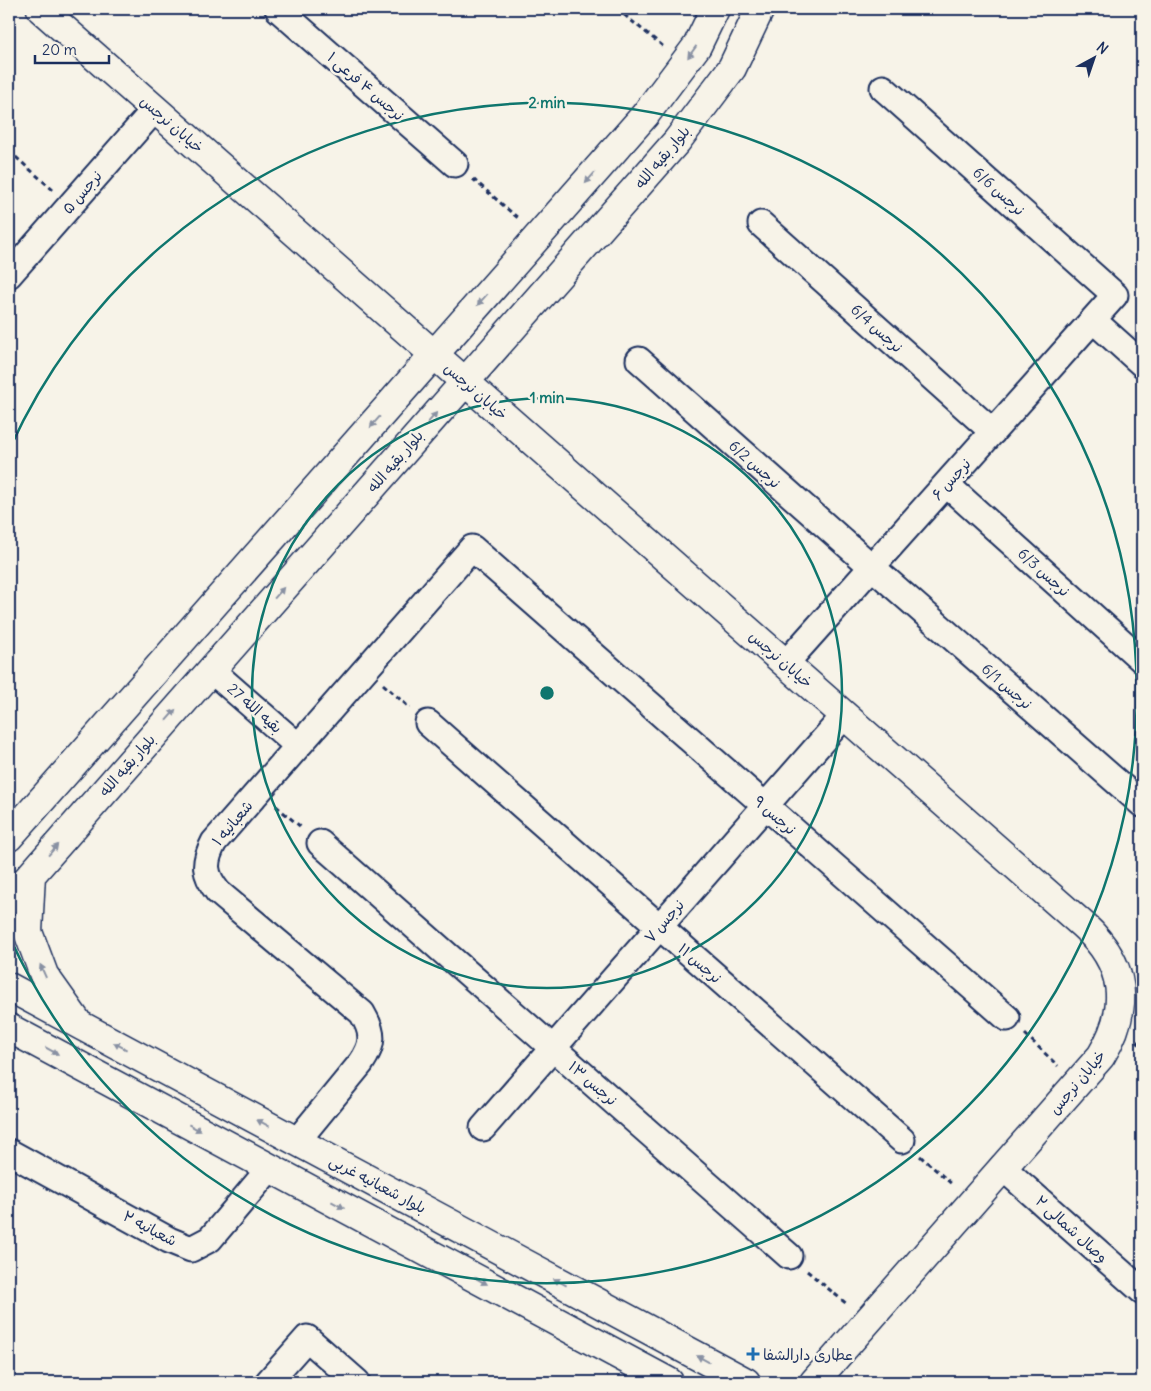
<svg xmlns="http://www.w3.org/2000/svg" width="1151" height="1391" viewBox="0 0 1151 1391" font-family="Delius,'Playpen Sans Arabic',sans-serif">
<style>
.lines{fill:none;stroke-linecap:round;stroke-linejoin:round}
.minor-casing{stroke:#1b2f5e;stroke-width:29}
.tertiary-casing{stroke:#1b2f5e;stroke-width:31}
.path{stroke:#1b2f5e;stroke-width:3;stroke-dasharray:5 4;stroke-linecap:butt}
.minor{stroke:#f7f3e8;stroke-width:25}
.tertiary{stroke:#f7f3e8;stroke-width:28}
.oneway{fill:#8991a3}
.ring{fill:none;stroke:#0f766e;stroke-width:2.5}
.poi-dot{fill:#1f6fb2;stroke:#f7f3e8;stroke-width:2}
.labels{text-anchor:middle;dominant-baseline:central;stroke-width:5;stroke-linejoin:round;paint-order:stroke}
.street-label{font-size:15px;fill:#1b2f5e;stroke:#f7f3e8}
.poi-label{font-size:15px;fill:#1b2f5e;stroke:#f7f3e8;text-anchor:start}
.centre{fill:#0f766e;stroke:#f7f3e8;stroke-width:2.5}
.ring-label{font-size:15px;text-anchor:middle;font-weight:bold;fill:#0f766e;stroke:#f7f3e8;stroke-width:5;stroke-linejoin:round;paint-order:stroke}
</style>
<rect width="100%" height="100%" fill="#f7f3e8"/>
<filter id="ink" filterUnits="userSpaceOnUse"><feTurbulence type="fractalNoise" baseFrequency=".02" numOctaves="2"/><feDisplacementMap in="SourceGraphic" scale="10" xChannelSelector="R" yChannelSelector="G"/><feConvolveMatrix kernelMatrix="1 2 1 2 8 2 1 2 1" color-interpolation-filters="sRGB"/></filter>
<g filter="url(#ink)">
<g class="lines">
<g class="minor-casing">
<path id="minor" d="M278 9 455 164
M761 224 993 432
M9 275 155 109
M1093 320 1142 364
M639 360 872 567 1142 804
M946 484 1142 660
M786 663 1115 295 883 88
M211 670 298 746
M428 723 902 1140
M320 843 789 1256
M483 1128 845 715
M297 1141 361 1063C374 1044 374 1033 362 1013L218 892C204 874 203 863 214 842L472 548 1007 1018
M9 1152 169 1240 191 1249 210 1239 270 1168
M1002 1167 1142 1291
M268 1382 307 1338 357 1382"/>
</g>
<g class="tertiary-casing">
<path id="tertiary" d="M41 9 1083 925C1126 964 1131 1007 1101 1056L814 1382
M9 837 645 115 697 46 715 9
M31 875 28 932 44 975 76 1020
M9 900 677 141 732 68 760 9
M9 987 746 1382
M9 1028 669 1382"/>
</g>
<path class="path" d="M617 9 664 47
M9 151 53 190
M473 179 519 219
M383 684 410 708
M276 806 302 828
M1025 1034 1058 1066
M1136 1041 1142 1047
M920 1156 953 1185
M807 1271 848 1305"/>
<use href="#minor" class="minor"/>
<use href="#tertiary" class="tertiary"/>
</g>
<defs><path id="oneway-solid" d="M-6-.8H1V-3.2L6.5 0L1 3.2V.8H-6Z" transform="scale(1.25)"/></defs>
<g class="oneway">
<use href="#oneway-solid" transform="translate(692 52) rotate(126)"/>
<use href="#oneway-solid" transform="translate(590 178) rotate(131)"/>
<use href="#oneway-solid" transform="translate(482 300) rotate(131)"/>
<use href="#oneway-solid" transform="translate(432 418) rotate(-49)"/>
<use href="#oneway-solid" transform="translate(375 422) rotate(131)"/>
<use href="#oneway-solid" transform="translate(279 593) rotate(-49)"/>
<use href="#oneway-solid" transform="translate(171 715) rotate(-49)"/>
<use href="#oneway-solid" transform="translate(53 850) rotate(-49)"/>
<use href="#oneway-solid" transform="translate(43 971) rotate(-114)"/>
<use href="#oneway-solid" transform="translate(120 1046) rotate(-152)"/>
<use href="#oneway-solid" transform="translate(52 1051) rotate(28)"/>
<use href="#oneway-solid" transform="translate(263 1123) rotate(-152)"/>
<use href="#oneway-solid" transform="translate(195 1128) rotate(28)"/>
<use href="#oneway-solid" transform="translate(338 1205) rotate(28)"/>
<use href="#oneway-solid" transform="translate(481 1281) rotate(28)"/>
<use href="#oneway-solid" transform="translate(560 1282) rotate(-152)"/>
<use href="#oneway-solid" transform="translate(703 1359) rotate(-152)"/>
</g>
</g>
<g class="ring">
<circle cx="547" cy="693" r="295"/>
<path d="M10 448A590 590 0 1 1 10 938"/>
</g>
<path class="poi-dot" d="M750.5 1346.5h5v5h5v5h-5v5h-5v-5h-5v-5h5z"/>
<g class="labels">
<g class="street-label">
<text transform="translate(366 86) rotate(41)">نرجس ۴ فرعی ۱</text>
<text transform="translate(172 124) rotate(41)">خیابان نرجس</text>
<text transform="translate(662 157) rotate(-50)">بلوار بقیه الله</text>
<text transform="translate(999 191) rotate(42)">نرجس 6/6</text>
<text transform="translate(82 192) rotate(-49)">نرجس ۵</text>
<text transform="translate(877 328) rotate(42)">نرجس 6/4</text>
<text transform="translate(476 391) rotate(41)">خیابان نرجس</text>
<text transform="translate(395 461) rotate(-49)">بلوار بقیه الله</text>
<text transform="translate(755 464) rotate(42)">نرجس 6/2</text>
<text transform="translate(951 479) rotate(-48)">نرجس ۶</text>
<text transform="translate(1044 572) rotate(42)">نرجس 6/3</text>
<text transform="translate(781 659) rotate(41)">خیابان نرجس</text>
<text transform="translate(1007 686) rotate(41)">نرجس 6/1</text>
<text transform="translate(255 708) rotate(41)">بقیه الله 27</text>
<text transform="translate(127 765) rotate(-49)">بلوار بقیه الله</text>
<text transform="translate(775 815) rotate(41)">نرجس ۹</text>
<text transform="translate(232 823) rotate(-50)">شعبانیه ۱</text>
<text transform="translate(664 921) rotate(-49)">نرجس ۷</text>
<text transform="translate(700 963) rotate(41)">نرجس ۱۱</text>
<text transform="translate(1077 1082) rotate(-50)">خیابان نرجس</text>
<text transform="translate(593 1083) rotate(41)">نرجس ۱۳</text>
<text transform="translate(378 1184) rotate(28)">بلوار شعبانیه غربی</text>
<text transform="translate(150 1228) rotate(28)">شعبانیه ۲</text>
<text transform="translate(1072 1229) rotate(42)">وصال شمالی ۲</text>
</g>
<g class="poi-label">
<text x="763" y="1354">عطاری دارالشفا</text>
</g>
</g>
<circle cx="547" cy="693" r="8" class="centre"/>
<g class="ring-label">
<text x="547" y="108">2 min</text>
<text x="547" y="403">1 min</text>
</g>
<rect width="1151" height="1391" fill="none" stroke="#f7f3e8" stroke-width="30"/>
<rect x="15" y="15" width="1121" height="1361" fill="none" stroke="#1b2f5e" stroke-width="2" filter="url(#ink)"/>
<g transform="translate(1094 58) rotate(40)" stroke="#f7f3e8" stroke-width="4" paint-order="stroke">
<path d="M0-4L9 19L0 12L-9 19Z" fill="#1b2f5e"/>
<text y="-8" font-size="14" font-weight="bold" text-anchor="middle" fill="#1b2f5e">N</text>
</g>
<path d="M35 55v8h74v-8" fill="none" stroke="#1b2f5e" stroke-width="2.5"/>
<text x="42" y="55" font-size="15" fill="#1b2f5e" stroke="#f7f3e8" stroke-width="4" paint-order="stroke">20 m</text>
</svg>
